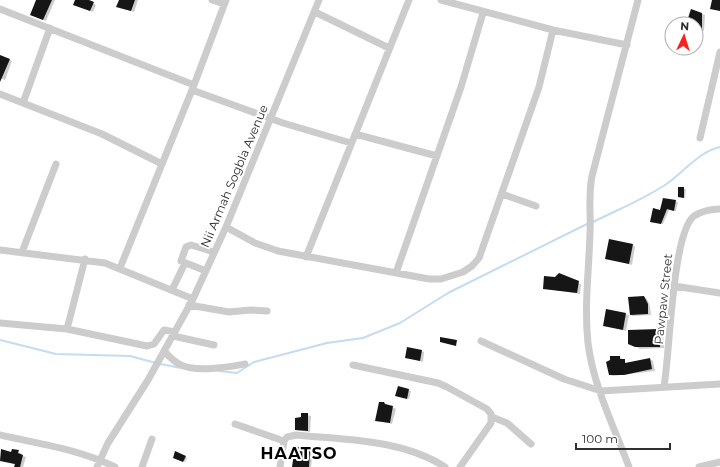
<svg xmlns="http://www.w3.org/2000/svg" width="720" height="467" viewBox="0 0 720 467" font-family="Montserrat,sans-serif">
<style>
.shadow{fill:#0003}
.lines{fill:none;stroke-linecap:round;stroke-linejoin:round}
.stream{stroke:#c5dbef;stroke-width:2}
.building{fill:#161616}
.minor{stroke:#ccc;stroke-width:7}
.labels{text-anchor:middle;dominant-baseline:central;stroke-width:4;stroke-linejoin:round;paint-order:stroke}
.street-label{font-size:12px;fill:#2f2f2f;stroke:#fff}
.district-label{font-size:16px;font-weight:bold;letter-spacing:1px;fill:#000;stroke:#fff}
</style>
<rect width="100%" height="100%" fill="#fff"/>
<path class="shadow" d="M37 0H55L46 21 34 16Z
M76 0H86L96 5 93 12 77 6Z
M120 0H138L134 12 120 8Z
M702 14 705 15 704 31 696 28V24H688Z
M0 56 12 61 5 80 0 78Z
M679 188 686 189 685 198 679 197Z
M664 199 678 202 676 211 669 210 663 224 653 222 661 211Z
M633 245 635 247 632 265 606 258Z
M556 278 581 284 580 294 544 288Z
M644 297 647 299 650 306 651 315 633 316 630 315Z
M607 310 629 315 626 331 604 325Z
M659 330 663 333 664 348 640 349 629 343V331Z
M421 351 424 352 423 362 406 357Z
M620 357 627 364 650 359 653 361 655 371 613 376 610 375Z
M399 387 411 391 409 399 398 396Z
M384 403 396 409 392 424 376 420Z
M302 414 311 416 310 432 296 430 302 418Z
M296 447 303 448 313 452 311 467H293Z
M2 451 21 453 20 455 26 457 23 467H15L16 465 0 460Z
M186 457 187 458 185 462 176 459Z"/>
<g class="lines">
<path class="stream" d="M593 222C617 210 642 200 665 185 683 173 698 152 720 147
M0 340 56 354 130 356 156 363
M160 364 181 368
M219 371 237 373 254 362 327 343 363 338 400 323 448 293 589 223"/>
</g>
<path class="building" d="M36 0H52L43 20 30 15Z
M75 0H89L94 2 90 11 73 5Z
M119 0H135L131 11 116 7Z
M712 0H720V11L710 9Z
M691 9 702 13V30L696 28V24H686Z
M0 55 10 59 0 82Z
M678 187H684V198L678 197Z
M663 198 676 200 674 211 667 209 661 224 650 222 653 208 660 210Z
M609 239 633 244 629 264 605 259Z
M559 273 579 281 577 293 543 289 544 276 555 277Z
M644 296 648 304V314L630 315 628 297Z
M606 309 626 313 623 330 603 326Z
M659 329 660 347H635L628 344V330Z
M440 337 457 340 456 346 440 342Z
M407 347 422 350 420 361 405 358Z
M610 356H620V359H625V363L650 358 652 369 624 375H609L606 362 610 360Z
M398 386 409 389 407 399 395 396Z
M379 402H384L385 404 393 406 390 423 375 421Z
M301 413H308V431L295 430V418L301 417Z
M295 446 310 450 309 467H292Z
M1 449 11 452 12 449 19 450 18 453 23 455 20 467H14L15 464 0 461Z
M175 451 186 456 183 462 173 458Z"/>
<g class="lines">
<path class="minor" d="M212 0 224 4
M441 0 553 30 627 45
M0 9 194 85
M315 12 389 48
M192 90 283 123 351 143
M0 94 102 134 162 164
M23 103 50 28
M355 134 437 156
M700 138 720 52
M502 194 536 206
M226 227 255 243 278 251 429 279H441L463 272 472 266 479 258 539 87 553 30
M0 250 105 263 193 299
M22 252 56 164
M306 257 409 0
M120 268 194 85 226 0
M206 271 181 261 186 247 191 245 214 252
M396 273 461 87 483 13
M674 286 720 293
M172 290 185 263
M189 305 229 312 250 310 267 311
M0 323 67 329 85 259
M67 329 147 346 154 344 164 330 175 332
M173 336 214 345
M481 341 564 379 601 391 720 384
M164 351C169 356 173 361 179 364 195 373 228 367 245 364
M353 365 438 383 447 387 487 409 491 414V423L460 467
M664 386C670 354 672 233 694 216 702 211 711 209 720 209
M492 417 507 423 531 444
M235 424 284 441
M0 435C39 444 79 449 115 467
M97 467 108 443 148 380 193 299 226 227 319 0
M142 467 152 439
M280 467 284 441 287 437 296 435C345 440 402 439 445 467
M629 467C614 427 593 385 588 343 584 306 589 270 590 233 591 214 588 196 592 176L638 0
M699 467 720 462"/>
</g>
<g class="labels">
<g class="street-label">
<text transform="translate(234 176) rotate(-67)">Nii Armah Sogbla Avenue</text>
<text transform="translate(663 299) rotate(-84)">Pawpaw Street</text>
</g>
<g class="district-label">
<text x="299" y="453">HAATSO</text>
</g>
</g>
<g transform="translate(684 36) rotate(4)"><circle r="19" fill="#ffffff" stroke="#acacac"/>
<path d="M0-3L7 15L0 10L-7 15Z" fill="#f62421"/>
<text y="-6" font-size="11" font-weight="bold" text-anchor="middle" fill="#2f2f2f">N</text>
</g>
<path d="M576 443v6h94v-6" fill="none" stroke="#2f2f2f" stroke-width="2"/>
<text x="582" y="443" font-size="12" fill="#2f2f2f" stroke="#ffffff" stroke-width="3" paint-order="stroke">100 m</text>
</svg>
